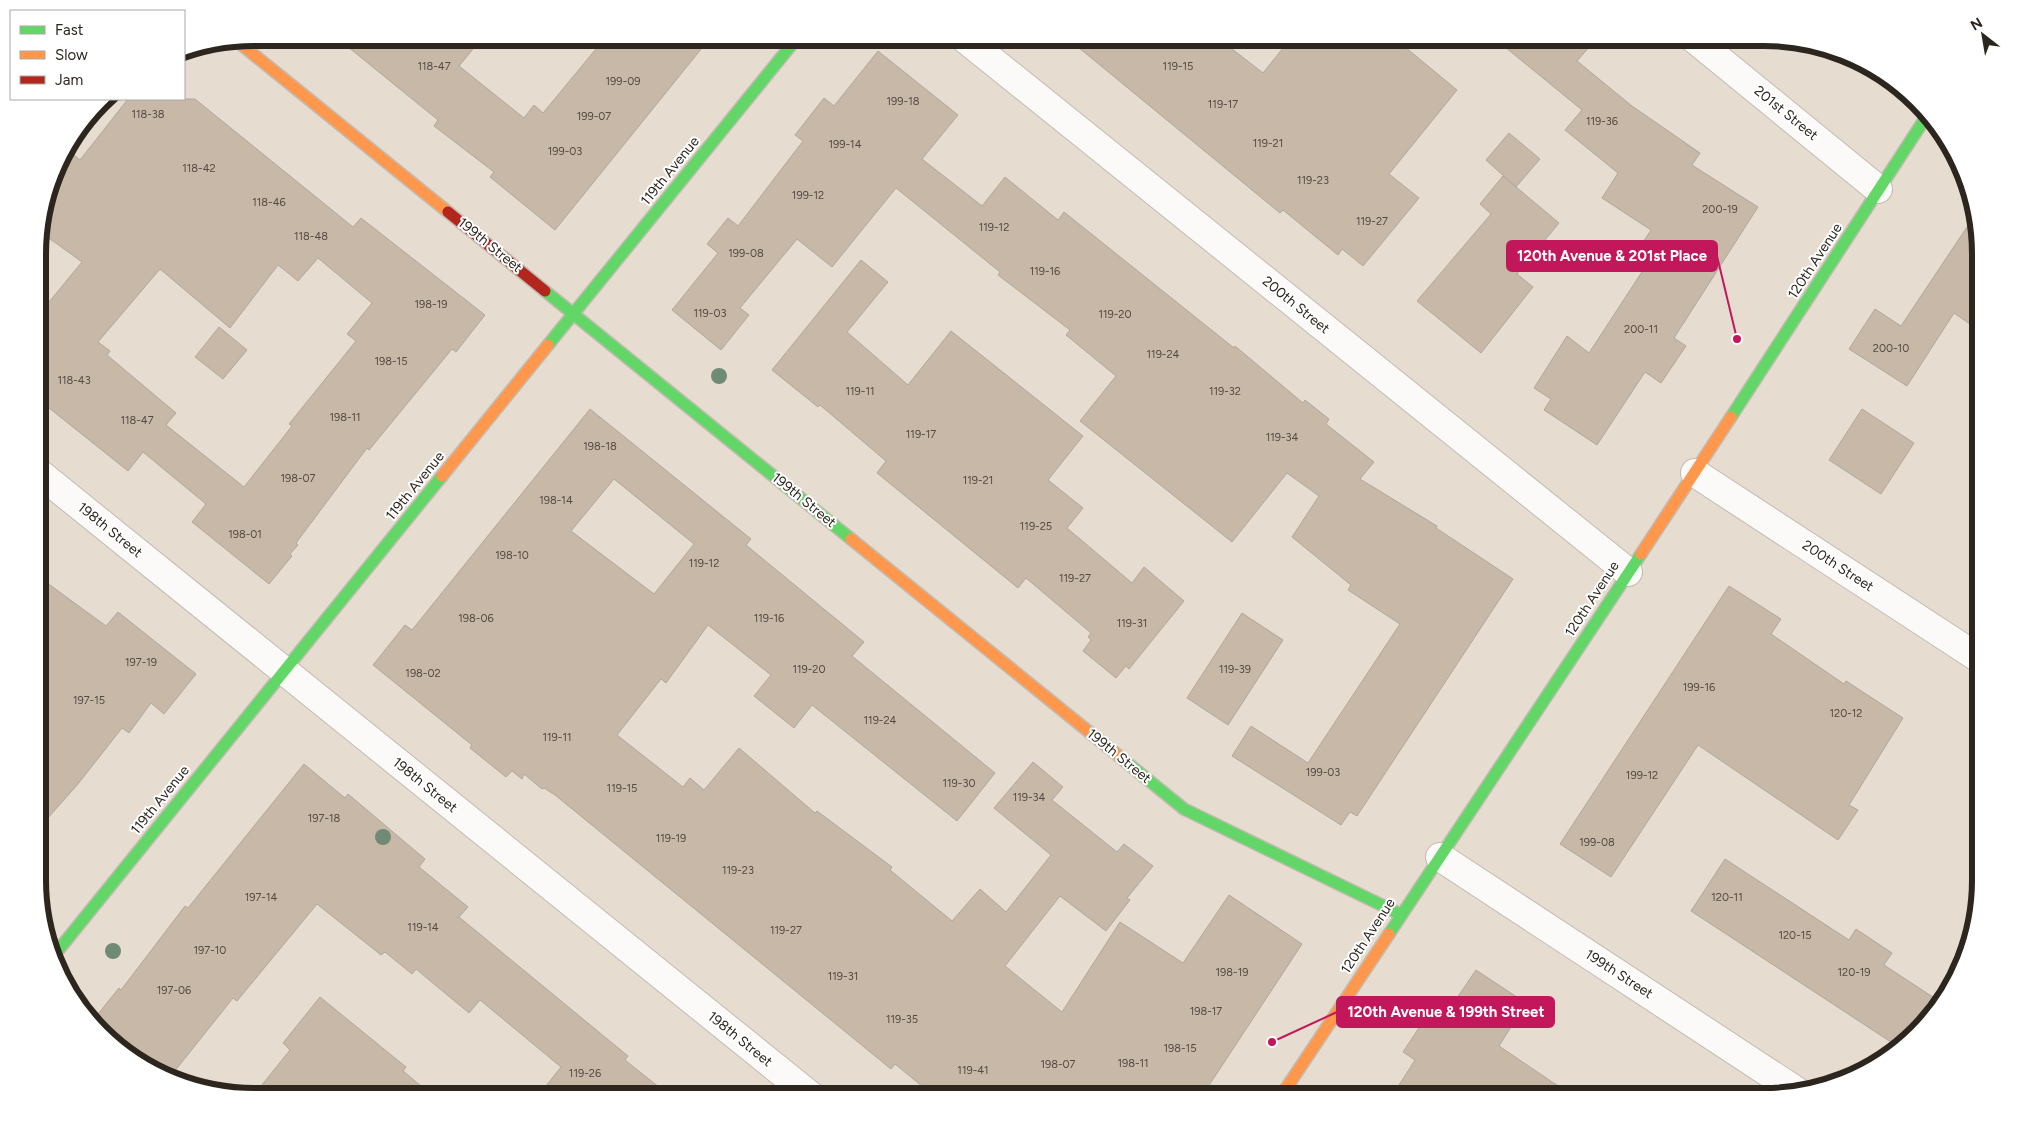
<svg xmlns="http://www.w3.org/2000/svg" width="2018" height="1134" viewBox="0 0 2018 1134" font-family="Figtree,sans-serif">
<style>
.building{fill:#c8b8a8;stroke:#b0a79e;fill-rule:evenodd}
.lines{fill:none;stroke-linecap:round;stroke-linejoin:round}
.street-casing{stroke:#c2bbb1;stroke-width:30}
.fast-casing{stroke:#c2bbb1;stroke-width:14}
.slow-casing{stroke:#c2bbb1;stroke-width:14}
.jam-casing{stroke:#c2bbb1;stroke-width:14}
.street{stroke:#fbfaf8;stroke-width:28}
.fast{stroke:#63d668;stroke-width:11}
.slow{stroke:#ff974d;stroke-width:11}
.jam{stroke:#b3261e;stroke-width:11}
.tree{fill:#708b75}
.labels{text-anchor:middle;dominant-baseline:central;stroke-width:4;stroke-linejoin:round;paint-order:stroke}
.number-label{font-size:11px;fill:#544a40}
.street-label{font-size:14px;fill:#2d261e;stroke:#fff}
.rim{fill:none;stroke:#2d261e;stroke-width:6}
.leader{fill:none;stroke:#c2185b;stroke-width:2}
.callout-dot{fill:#c2185b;stroke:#fff;stroke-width:2}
.callout{fill:#c2185b;stroke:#c2185b;stroke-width:2}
.callout-label{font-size:15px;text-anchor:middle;font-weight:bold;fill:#fff}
</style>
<rect width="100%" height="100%" fill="#e6ddd0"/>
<path class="building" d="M337 38H482L459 66 524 118 534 105 543 113 605 38H710L555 230 490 177 494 172 434 126 438 120Z
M1067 38H1218L1263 73 1291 38H1394L1457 90 1389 174 1419 198 1363 266 1342 249 1338 255 1283 210 1280 213Z
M1494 38H1597L1577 61 1632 106 1700 153 1692 165 1758 207 1674 338 1686 346 1661 383 1645 372 1597 445 1544 410 1551 399 1534 388 1567 336 1589 353 1651 258 1638 250 1651 230 1602 198 1618 173 1565 130 1582 110Z
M878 51 958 115 922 159 982 206 1005 177 1058 220 1064 212 1234 348 1235 346 1303 403 1305 400 1329 419 1326 424 1374 462 1360 479 1437 526 1436 528 1513 579 1357 816 1350 812 1341 825 1232 756 1251 726 1308 763 1400 624 1348 590 1351 585 1292 537 1319 496 1287 473 1232 542 1080 421 1116 376 1066 335 1070 330 998 275 1000 272 896 188 832 267 797 239 740 308 749 315 721 350 672 310 718 253 707 244 728 218 738 226 803 141 795 135 824 98 834 106Z
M128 99H195L353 227 361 218 485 315 456 352 452 349 369 450 367 448 296 543 298 545 290 554 292 556 269 584 192 522 206 504 143 452 128 471 39 400V314L82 262 39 231V226L60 158 67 149 80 160ZM318 258 372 303 347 334 356 341 289 424 292 426 244 487 166 425 176 413 107 355 110 351 98 342 160 269 230 328 278 265 298 281Z
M1509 133 1540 159 1516 187 1486 160Z
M1503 176 1559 223 1517 274 1533 287 1481 353 1417 301 1491 214 1480 204Z
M1975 215 1980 240V331L1954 313 1907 386 1849 349 1875 309 1901 326Z
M861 260 888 282 847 332 908 385 951 331 1083 436 1048 480 1083 508 1067 528 1132 583 1144 567 1184 601 1129 669 1126 666 1116 678 1083 651 1091 640 1088 637 1091 633 1026 578 1018 588 877 473 886 461 820 405 818 407 772 370Z
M219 327 247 350 223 379 195 357Z
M590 409 751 539 746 545 864 642 852 656 995 773 957 821 812 705 794 728 754 696 771 675 708 625 666 683 661 679 617 735 683 787 690 778 704 790 739 748 815 813 817 811 892 867 890 870 952 921 980 889 1006 912 1051 855 994 808 1033 762 1063 787 1052 800 1117 852 1124 844 1153 866 1127 898 1130 900 1106 931 1060 896 1005 966 1062 1012 1120 922 1183 963 1229 895 1302 944 1204 1093 1197 1096H934L895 1064 891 1069 555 795 544 788 542 789 524 774 522 779 512 771 506 777 470 748 472 745 373 665 405 625 412 630ZM614 479 694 544 654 594 571 531Z
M1862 409 1914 443 1881 494 1829 460Z
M39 577 106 626 118 612 196 674 164 714 151 703 129 733 122 728 78 784 39 828Z
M1729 586 1781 619 1771 634 1844 684 1846 681 1903 718 1849 805 1858 810 1838 840 1698 745 1611 877 1560 844Z
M1242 613 1283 640 1228 725 1187 698Z
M304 764 345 798 348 794 425 859 419 867 468 907 459 917 628 1056 625 1060 670 1096H538L561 1067 480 1000 469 1013 416 969 412 974 385 952 381 955 317 904 237 1001 233 998 170 1077 146 1068 94 1019 119 988 121 990 185 906 188 908Z
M1725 859 1849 940 1856 929 1892 953 1884 965 1939 1001 1897 1046 1691 911Z
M1476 970 1526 1003 1499 1046 1573 1096H1392L1415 1060 1403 1052 1430 1011 1442 1020Z
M320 997 406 1067 403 1071 433 1096H253L290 1050 283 1043Z"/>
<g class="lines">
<g class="street-casing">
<path id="street" d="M964 38 1628 572
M1693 38 1878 189
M39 473 811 1096
M1695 473 1980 659
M1440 857 1798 1092"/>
</g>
<g class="fast-casing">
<path id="fast" d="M545 291 851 539
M548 345 797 38
M1731 417 1926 117
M1120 757 1184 809 1400 914
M1389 934 1641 554
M56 953 442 476"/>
</g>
<g class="slow-casing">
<path id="slow" d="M237 41 448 212
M442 476 548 345
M851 539 1120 757
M1641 554 1731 417
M1281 1096 1389 934"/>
</g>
<g class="jam-casing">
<path id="jam" d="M448 212 545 291"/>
</g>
<use href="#street" class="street"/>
<use href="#fast" class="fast"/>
<use href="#slow" class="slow"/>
<use href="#jam" class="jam"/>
</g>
<g class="tree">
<circle cx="719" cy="376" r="8"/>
<circle cx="383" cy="837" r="8"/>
<circle cx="113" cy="951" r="8"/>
</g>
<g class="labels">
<g class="number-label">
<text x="434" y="66">118-47</text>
<text x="1178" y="66">119-15</text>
<text x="623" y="81">199-09</text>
<text x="903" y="101">199-18</text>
<text x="1223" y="104">119-17</text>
<text x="148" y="114">118-38</text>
<text x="594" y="116">199-07</text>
<text x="1602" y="121">119-36</text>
<text x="1268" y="143">119-21</text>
<text x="845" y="144">199-14</text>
<text x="565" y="151">199-03</text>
<text x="199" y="168">118-42</text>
<text x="1313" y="180">119-23</text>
<text x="808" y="195">199-12</text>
<text x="269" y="202">118-46</text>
<text x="1720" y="209">200-19</text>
<text x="1372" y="221">119-27</text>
<text x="994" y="227">119-12</text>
<text x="311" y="236">118-48</text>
<text x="746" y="253">199-08</text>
<text x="1045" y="271">119-16</text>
<text x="431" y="304">198-19</text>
<text x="710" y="313">119-03</text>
<text x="1115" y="314">119-20</text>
<text x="1641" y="329">200-11</text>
<text x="1891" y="348">200-10</text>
<text x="1163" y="354">119-24</text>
<text x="391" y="361">198-15</text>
<text x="74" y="380">118-43</text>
<text x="860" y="391">119-11</text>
<text x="1225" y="391">119-32</text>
<text x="345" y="417">198-11</text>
<text x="137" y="420">118-47</text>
<text x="921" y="434">119-17</text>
<text x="1282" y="437">119-34</text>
<text x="600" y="446">198-18</text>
<text x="298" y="478">198-07</text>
<text x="978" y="480">119-21</text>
<text x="556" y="500">198-14</text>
<text x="1036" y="526">119-25</text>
<text x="245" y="534">198-01</text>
<text x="512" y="555">198-10</text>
<text x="704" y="563">119-12</text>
<text x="1075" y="578">119-27</text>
<text x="476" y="618">198-06</text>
<text x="769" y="618">119-16</text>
<text x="1132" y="623">119-31</text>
<text x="141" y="662">197-19</text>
<text x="809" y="669">119-20</text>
<text x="1235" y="669">119-39</text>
<text x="423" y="673">198-02</text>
<text x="1699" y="687">199-16</text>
<text x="89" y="700">197-15</text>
<text x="1846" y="713">120-12</text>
<text x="880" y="720">119-24</text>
<text x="557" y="737">119-11</text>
<text x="1323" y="772">199-03</text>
<text x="1642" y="775">199-12</text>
<text x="959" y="783">119-30</text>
<text x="622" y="788">119-15</text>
<text x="1029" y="797">119-34</text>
<text x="324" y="818">197-18</text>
<text x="671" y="838">119-19</text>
<text x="1597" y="842">199-08</text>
<text x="738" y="870">119-23</text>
<text x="261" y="897">197-14</text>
<text x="1727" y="897">120-11</text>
<text x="423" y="927">119-14</text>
<text x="786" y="930">119-27</text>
<text x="1795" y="935">120-15</text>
<text x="210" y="950">197-10</text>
<text x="1232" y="972">198-19</text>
<text x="1854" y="972">120-19</text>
<text x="843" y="976">119-31</text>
<text x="174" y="990">197-06</text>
<text x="1206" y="1011">198-17</text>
<text x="902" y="1019">119-35</text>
<text x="1180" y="1048">198-15</text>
<text x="1133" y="1063">198-11</text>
<text x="1058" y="1064">198-07</text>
<text x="973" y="1070">119-41</text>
<text x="585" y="1073">119-26</text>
</g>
<g class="street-label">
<text transform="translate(1786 113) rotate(39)">201st Street</text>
<text transform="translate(670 171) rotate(-51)">119th Avenue</text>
<text transform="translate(490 245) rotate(39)">199th Street</text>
<text transform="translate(1815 261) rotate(-57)">120th Avenue</text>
<text transform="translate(1296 305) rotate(39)">200th Street</text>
<text transform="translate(415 486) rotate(-51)">119th Avenue</text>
<text transform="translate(804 500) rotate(39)">199th Street</text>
<text transform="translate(110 530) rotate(39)">198th Street</text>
<text transform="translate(1838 566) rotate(33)">200th Street</text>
<text transform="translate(1592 599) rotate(-57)">120th Avenue</text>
<text transform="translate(1119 756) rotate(39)">199th Street</text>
<text transform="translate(425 785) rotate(39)">198th Street</text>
<text transform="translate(160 800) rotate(-51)">119th Avenue</text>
<text transform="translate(1368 936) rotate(-57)">120th Avenue</text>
<text transform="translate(1619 974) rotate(33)">199th Street</text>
<text transform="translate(740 1039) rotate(39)">198th Street</text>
</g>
</g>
<path d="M0 0H2018V1134H0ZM254 46H1764A208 208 0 0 1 1972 254V880A208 208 0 0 1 1764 1088H254A208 208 0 0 1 46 880V254A208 208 0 0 1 254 46Z" fill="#fff" fill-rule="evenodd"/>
<path class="rim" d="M254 46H1764A208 208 0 0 1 1972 254V880A208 208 0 0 1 1764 1088H254A208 208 0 0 1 46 880V254A208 208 0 0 1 254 46Z"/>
<path class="leader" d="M1737 339L1717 256M1272 1042L1337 1012"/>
<g class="callout-dot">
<circle cx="1737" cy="339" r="5"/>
<circle cx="1272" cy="1042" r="5"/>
</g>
<g class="callout">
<rect x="1507" y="241" width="210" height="30" rx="5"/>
<rect x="1337" y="997" width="217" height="30" rx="5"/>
</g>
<g class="callout-label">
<text x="1612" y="261">120th Avenue &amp; 201st Place</text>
<text x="1446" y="1017">120th Avenue &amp; 199th Street</text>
</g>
<rect x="10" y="10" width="175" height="90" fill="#ffffff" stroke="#aba8a5"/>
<rect x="20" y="26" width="25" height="8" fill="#63d668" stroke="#aba8a5"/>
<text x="55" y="35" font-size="15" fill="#2d261e">Fast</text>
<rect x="20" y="51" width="25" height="8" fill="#ff974d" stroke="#aba8a5"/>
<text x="55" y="60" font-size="15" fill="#2d261e">Slow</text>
<rect x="20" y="76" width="25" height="8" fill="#b3261e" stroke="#aba8a5"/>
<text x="55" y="85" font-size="15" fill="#2d261e">Jam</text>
<g transform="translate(1983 35) rotate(329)" stroke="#ffffff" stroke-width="4" paint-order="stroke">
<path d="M0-4L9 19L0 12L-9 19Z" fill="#2d261e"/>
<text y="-8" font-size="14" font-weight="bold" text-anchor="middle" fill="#2d261e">N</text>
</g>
</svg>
